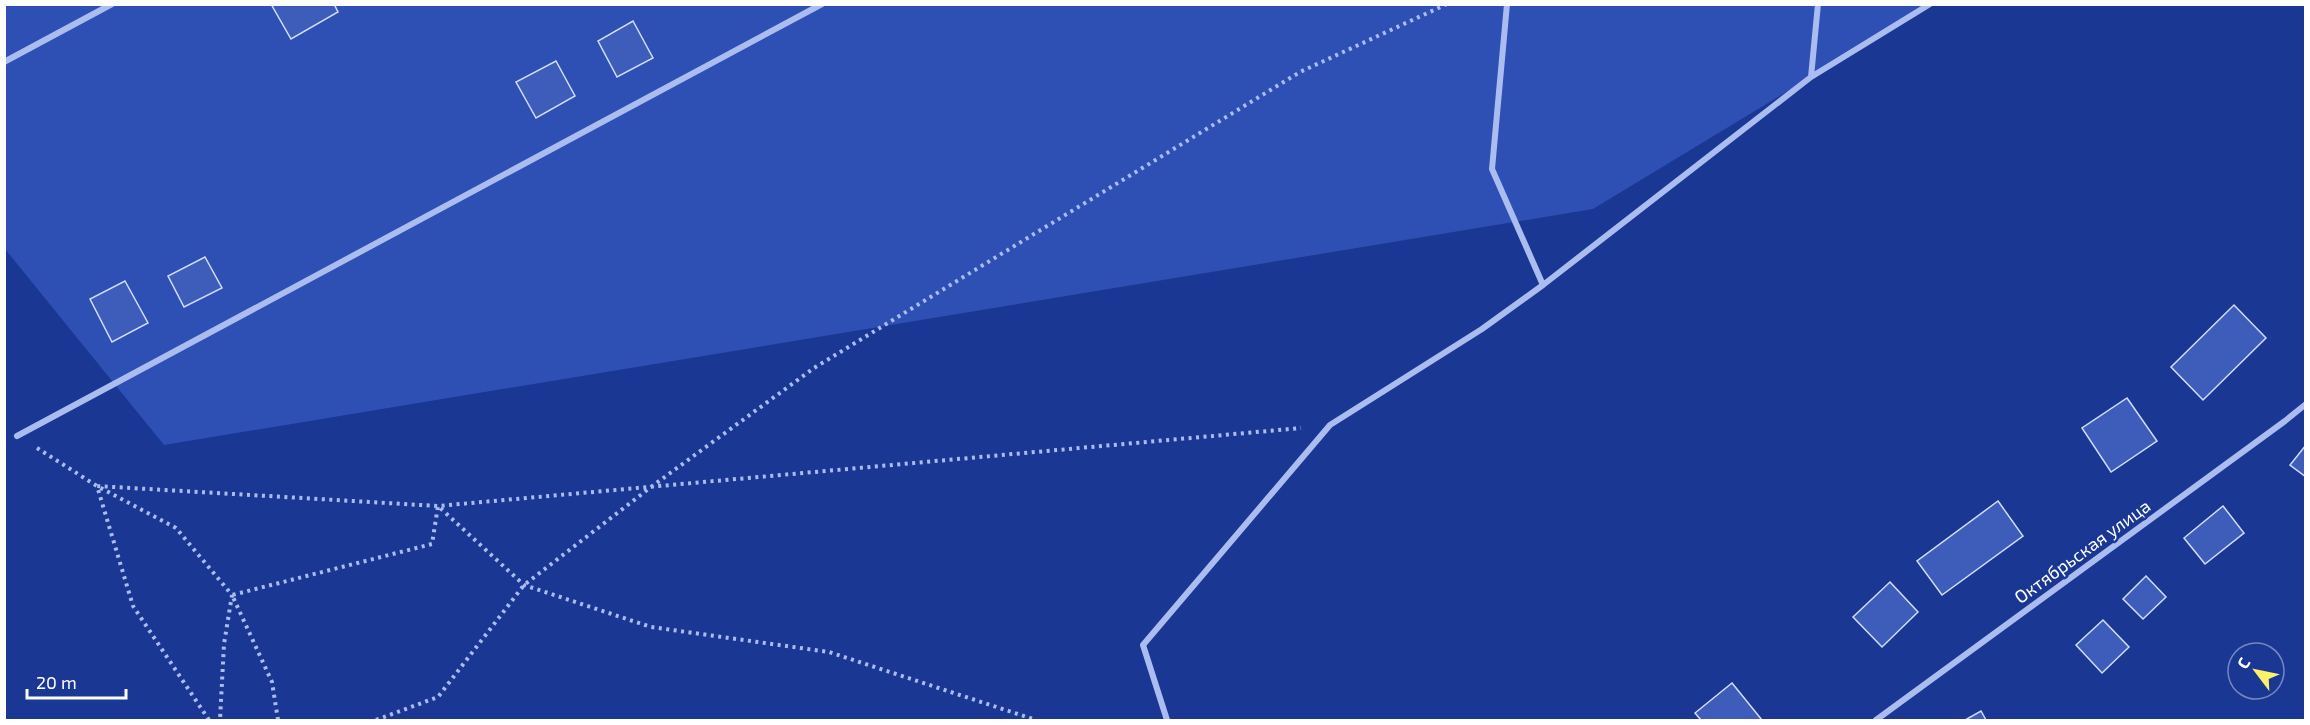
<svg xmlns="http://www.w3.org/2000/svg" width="2310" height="725" viewBox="0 0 2310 725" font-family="'Exo 2',sans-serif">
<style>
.green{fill:#2e4fb3}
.building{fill:#3e5dba;stroke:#d2ddfb;stroke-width:1.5}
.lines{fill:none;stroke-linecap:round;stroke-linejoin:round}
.path{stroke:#abbdf0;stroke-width:4;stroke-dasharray:3 4.5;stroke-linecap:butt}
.minor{stroke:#abbdf0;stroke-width:6}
.labels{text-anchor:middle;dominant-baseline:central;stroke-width:5;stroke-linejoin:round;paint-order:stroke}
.street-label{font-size:18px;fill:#fff;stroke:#1a3794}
</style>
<rect width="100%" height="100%" fill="#1a3794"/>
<path class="green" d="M4 5H1930L1593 209 164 445 5 249Z"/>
<path class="building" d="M271 4H334L338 12 291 39Z
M633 21 653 58 617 77 598 41Z
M556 61 575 96 536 118 516 82Z
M205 257 222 288 184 307 168 276Z
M125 281 148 323 112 342 90 299Z
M2234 305 2266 338 2203 400 2171 367Z
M2127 398 2157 441 2111 472 2082 428Z
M2306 445V477L2290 465Z
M1998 501 2023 536 1942 595 1917 561Z
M2223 506 2244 533 2205 564 2184 538Z
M2146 576 2166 597 2143 619 2123 599Z
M1890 582 1918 612 1882 647 1853 617Z
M2103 620 2129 647 2102 673 2076 645Z
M1732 683 1762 720H1701L1695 713Z
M1981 711 1986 720H1965Z"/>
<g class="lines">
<path class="path" d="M37 448 97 486 176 528 232 595 224 644 220 720
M209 720 133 606 97 486 438 506 1301 428
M278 720 272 682 232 595 432 544 438 506 524 585 651 627 829 652 1036 720
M376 720 438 697 524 585 651 487 814 368 1300 72 1447 4"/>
<path class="minor" d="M1507 4 1492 169 1543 285
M4 62 112 4
M1811 77 1818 4
M17 436 822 4
M1167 720 1143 645 1330 425 1482 329 1543 285 1811 77 1930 4
M1876 720 2285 421 2306 404"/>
</g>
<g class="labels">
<g class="street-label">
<text transform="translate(2082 551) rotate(-36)">Октябрьская улица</text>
</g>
</g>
<rect width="2310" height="725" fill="none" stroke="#ffffff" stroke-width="12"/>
<g transform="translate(2256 671) rotate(302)"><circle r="28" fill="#1a3794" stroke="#7687bf" stroke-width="1.5"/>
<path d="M0-4.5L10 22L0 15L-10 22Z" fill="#fff16a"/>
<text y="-9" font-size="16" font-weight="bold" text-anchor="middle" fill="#ffffff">С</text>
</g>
<path d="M27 689v9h99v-9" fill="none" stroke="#ffffff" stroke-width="3"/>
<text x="36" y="689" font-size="18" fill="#ffffff" stroke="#1a3794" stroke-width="4.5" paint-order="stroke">20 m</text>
</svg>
